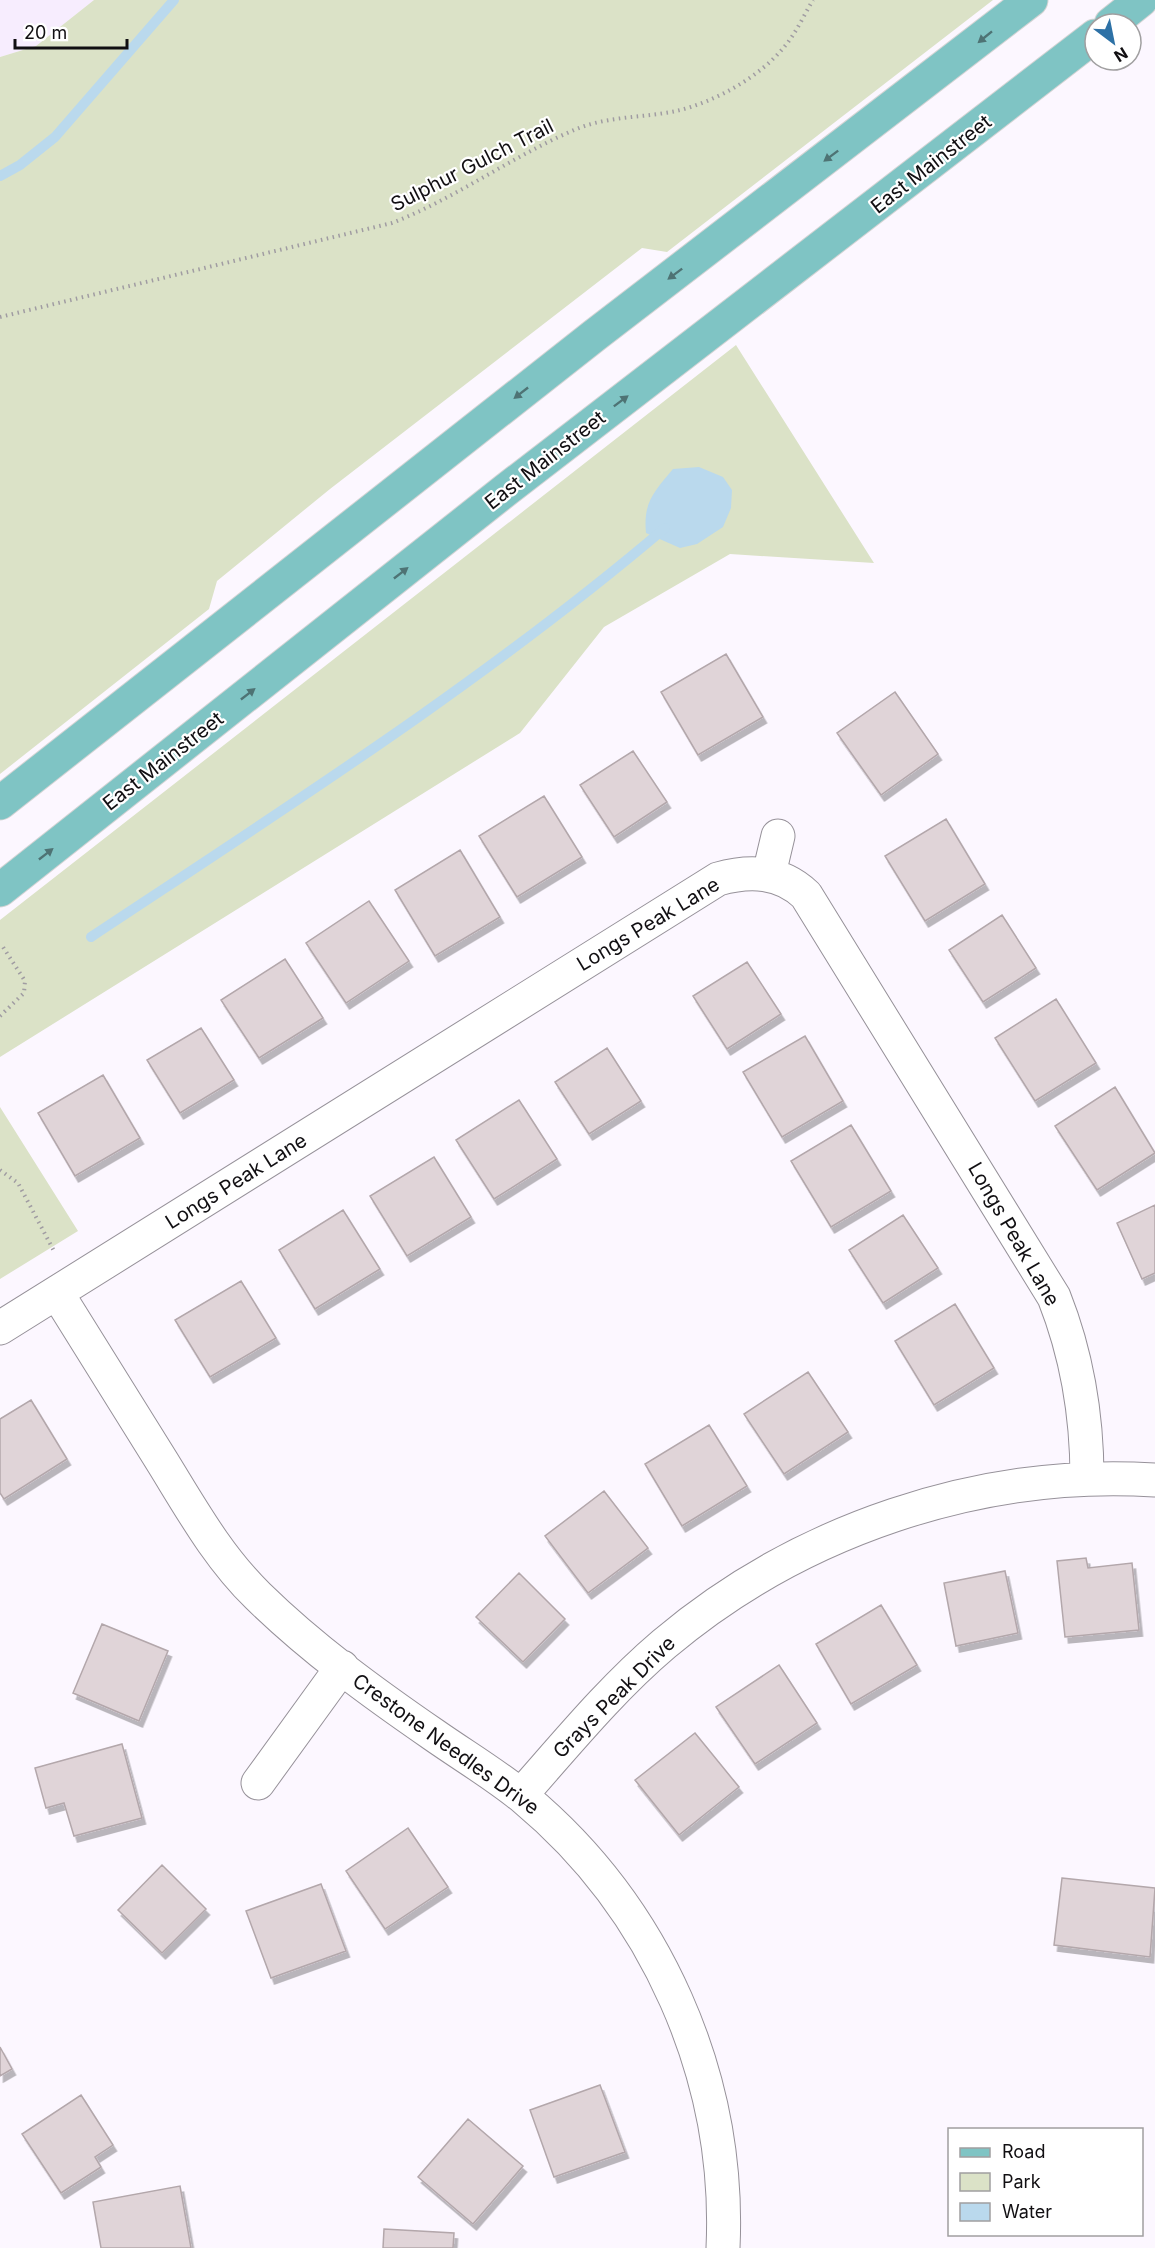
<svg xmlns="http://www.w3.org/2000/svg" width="1155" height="2248" viewBox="0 0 1155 2248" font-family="Inter,sans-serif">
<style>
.built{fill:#f7edfe}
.green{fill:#dbe2c7}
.water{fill:#bad9ed}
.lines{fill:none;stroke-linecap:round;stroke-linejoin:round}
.stream{stroke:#bad9ed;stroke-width:10}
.building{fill:#e0d4d8;stroke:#b3a7ab;stroke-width:1.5;filter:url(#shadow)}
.street-casing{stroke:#969199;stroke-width:35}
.primary-casing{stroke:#d4d4d4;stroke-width:35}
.path{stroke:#a09ca2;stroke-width:4;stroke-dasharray:1.5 4.5;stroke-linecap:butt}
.street{stroke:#fff;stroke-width:33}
.primary{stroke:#7fc4c4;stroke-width:33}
.oneway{fill:#4e7374}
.labels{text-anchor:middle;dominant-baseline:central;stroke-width:4.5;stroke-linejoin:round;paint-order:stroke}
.street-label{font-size:20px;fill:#110f12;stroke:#fff}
</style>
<defs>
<filter id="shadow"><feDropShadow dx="3.5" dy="6" stdDeviation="0" flood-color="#0004"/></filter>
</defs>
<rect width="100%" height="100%" fill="#fcf7ff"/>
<path class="built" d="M0 0H94L36 46 0 57Z"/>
<path class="green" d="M94 0H993L667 252 642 248 330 489 217 581 209 609 0 774V57L36 46Z
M736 345 874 563 730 554 604 627 520 733 0 1057V920Z
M0 1107 78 1231 0 1279Z"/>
<path class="water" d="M699 467 723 477 732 490 731 508 723 527 697 544 680 548 646 533C643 502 654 492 673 469Z"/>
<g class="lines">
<path class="stream" d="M0 176 20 165 55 137 174 0
M91 937C287 807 485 681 665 528"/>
</g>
<path class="building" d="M726 654 763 717 698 755 661 692Z
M895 692 938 754 881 795 837 733Z
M633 751 667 802 614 837 580 785Z
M544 796 582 857 517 897 479 836Z
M946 819 985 884 925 921 885 856Z
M460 850 500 917 435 956 395 890Z
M369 901 409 961 346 1003 306 943Z
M1002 915 1036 968 983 1002 949 950Z
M285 959 323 1018 259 1058 221 1000Z
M747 962 781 1014 727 1049 693 996Z
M1056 999 1096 1063 1035 1101 995 1038Z
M201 1028 234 1080 180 1113 147 1060Z
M805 1036 843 1101 782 1137 743 1072Z
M607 1048 641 1101 589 1134 555 1082Z
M103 1075 140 1138 75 1176 38 1113Z
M1115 1087 1155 1153 1097 1190 1055 1126Z
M519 1100 557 1159 494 1199 456 1140Z
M851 1125 891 1191 831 1227 791 1161Z
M434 1157 471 1217 407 1256 370 1196Z
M1155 1205V1273L1142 1279 1117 1223Z
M343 1210 380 1269 315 1309 279 1250Z
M903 1215 938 1268 883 1303 849 1250Z
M241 1281 276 1338 210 1377 175 1320Z
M955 1304 994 1368 934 1405 895 1341Z
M808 1372 848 1432 784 1474 744 1414Z
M31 1400 67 1459 4 1499 0 1493V1419Z
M709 1425 747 1486 682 1526 645 1464Z
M604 1491 648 1548 588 1593 545 1536Z
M1086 1558 1088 1568 1132 1563 1139 1630 1065 1637 1057 1561Z
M1005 1571 1018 1633 956 1646 944 1583Z
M519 1573 565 1619 523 1662 476 1617Z
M881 1605 917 1665 851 1704 816 1644Z
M102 1624 168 1651 139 1721 73 1693Z
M779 1665 817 1723 755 1764 716 1707Z
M695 1733 739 1787 679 1835 635 1780Z
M122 1744 142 1818 74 1836 64 1803 46 1808 35 1768Z
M408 1828 448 1887 385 1929 346 1871Z
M162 1865 206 1909 162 1953 118 1910Z
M1062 1878 1155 1888 1150 1957 1054 1945Z
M321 1884 346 1951 271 1978 246 1911Z
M0 2047 12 2069 0 2076Z
M600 2085 625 2152 554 2177 530 2110Z
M81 2095 113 2145 95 2157 101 2167 61 2193 22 2134Z
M468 2119 523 2166 473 2224 418 2177Z
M180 2186 191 2248H101L93 2202Z
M384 2229 454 2233 453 2248H383Z"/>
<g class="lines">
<g class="street-casing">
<path id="street" d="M769 874 778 836
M57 1293C92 1349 127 1406 163 1463 192 1510 218 1557 258 1596 311 1648 373 1693 434 1735 464 1756 496 1775 524 1798 656 1908 731 2076 723 2248
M0 1328 718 879C750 870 781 871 806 895L1054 1297C1077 1355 1087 1416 1087 1478
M258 1783 342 1667
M521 1795C567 1743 611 1689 664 1644 799 1530 979 1469 1155 1480"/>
</g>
<g class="primary-casing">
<path id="primary" d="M1111 24 1141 0
M0 803 595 335 1031 0
M0 890 507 489 1095 36"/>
</g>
<path class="path" d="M0 317 392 223C456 198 511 157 574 130 606 116 642 118 676 111 715 102 760 77 785 46 796 33 804 15 813 0
M0 1016 24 993 25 981 3 947
M0 1170 18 1183 54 1251"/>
<use href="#street" class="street"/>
<use href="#primary" class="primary"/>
</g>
<defs><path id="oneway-solid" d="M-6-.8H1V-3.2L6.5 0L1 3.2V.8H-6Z" transform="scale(1.5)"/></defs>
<g class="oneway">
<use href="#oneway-solid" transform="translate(985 37) rotate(141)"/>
<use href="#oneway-solid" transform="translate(831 156) rotate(143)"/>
<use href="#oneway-solid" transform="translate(675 274) rotate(143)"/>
<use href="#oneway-solid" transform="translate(521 393) rotate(142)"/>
<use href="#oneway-solid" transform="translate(621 401) rotate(-37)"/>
<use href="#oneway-solid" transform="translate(401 573) rotate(-38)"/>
<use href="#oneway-solid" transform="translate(248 694) rotate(-38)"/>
<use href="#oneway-solid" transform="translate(46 854) rotate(-38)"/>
</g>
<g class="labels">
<g class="street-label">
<text transform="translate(931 164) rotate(-38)">East Mainstreet</text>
<text transform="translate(472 165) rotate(-27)">Sulphur Gulch Trail</text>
<text transform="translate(545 460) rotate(-38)">East Mainstreet</text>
<text transform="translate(163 761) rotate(-38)">East Mainstreet</text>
<text transform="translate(648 924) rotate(-31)">Longs Peak Lane</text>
<text transform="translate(236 1181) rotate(-32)">Longs Peak Lane</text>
<text transform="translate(1014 1234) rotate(60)">Longs Peak Lane</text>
<text transform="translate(614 1697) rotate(-45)">Grays Peak Drive</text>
<text transform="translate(446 1744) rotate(36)">Crestone Needles Drive</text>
</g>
</g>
<rect x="948" y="2128" width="195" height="108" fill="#ffffff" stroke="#a09fa0" stroke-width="1.5"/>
<rect x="960" y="2148" width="30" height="9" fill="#7fc4c4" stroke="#a09fa0" stroke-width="1.5"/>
<text x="1002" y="2158" font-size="18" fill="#110f12">Road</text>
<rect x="960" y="2173" width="30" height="18" fill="#dbe2c7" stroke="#a09fa0" stroke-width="1.5"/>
<text x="1002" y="2188" font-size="18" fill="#110f12">Park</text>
<rect x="960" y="2203" width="30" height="18" fill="#bad9ed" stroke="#a09fa0" stroke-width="1.5"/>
<text x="1002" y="2218" font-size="18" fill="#110f12">Water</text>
<g transform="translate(1113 42) rotate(148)"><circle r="28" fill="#ffffff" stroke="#a09fa0" stroke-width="1.5"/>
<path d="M0-4.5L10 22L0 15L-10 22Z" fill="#2d71a6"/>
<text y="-9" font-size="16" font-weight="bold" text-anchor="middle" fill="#110f12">N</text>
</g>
<path d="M15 39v9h112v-9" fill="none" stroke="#110f12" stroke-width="3"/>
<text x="24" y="39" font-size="18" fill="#110f12" stroke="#ffffff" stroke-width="4.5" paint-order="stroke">20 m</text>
</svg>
